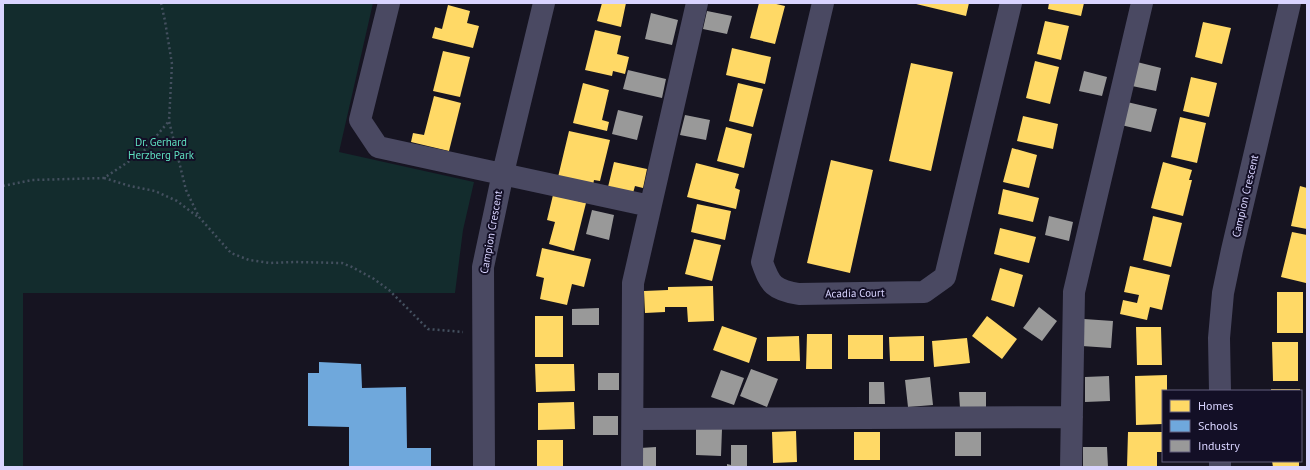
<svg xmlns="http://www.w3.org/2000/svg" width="1310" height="470" viewBox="0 0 1310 470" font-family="'PT Sans',sans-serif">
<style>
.green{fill:#132c2d}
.homes{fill:#ffd966}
.schools{fill:#6fa8dc}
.industry{fill:#999}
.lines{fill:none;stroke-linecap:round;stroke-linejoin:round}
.path{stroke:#44505f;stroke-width:2.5;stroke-dasharray:2 3;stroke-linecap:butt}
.minor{stroke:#4a4962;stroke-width:22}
.labels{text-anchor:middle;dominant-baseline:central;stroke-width:4;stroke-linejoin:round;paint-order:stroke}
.park-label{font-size:11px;fill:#5fe0c0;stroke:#130f26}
.street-label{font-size:11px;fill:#d9d4ff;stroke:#130f26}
</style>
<rect width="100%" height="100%" fill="#161421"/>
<path class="green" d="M3 3H373L339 152 474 182 463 230 455 293H23V467H3Z"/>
<path class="homes" d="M602 3H626L621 27 597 21Z
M759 3H772L785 6 775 44 750 38Z
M912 3H969L966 16Z
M1049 3H1084L1081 16 1048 9Z
M448 5 470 11 467 23 479 26 473 48 432 38 435 27 442 29Z
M1045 21 1069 26 1061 60 1037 54Z
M1203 22 1231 28 1222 64 1195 57Z
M595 30 621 36 617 54 629 57 625 74 613 71 612 76 585 70Z
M732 48 771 57 765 84 726 75Z
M443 51 470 57 460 97 433 91Z
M1035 61 1059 67 1050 104 1026 98Z
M911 63 953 72 931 171 889 161Z
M1191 77 1217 83 1209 117 1183 111Z
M583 83 609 90 602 120 609 122 607 131 573 123Z
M738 83 763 89 753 127 729 121Z
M434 96 461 103 449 151 411 142 413 133 424 135Z
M1023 116 1058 124 1053 149 1017 141Z
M1180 117 1206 123 1197 163 1171 157Z
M726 127 752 134 744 168 717 161Z
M569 131 610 140 600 181 594 180 593 185 558 177Z
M1012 148 1037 155 1029 188 1003 182Z
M831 160 873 170 850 273 807 263Z
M614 162 647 169 643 188 635 186 633 193 608 187Z
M1163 162 1192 170 1189 180H1192L1183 216 1151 208Z
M696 163 739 174 735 188 740 190 736 209 687 197Z
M1300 186 1307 188V229L1291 226Z
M1003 189 1039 198 1033 222 998 214Z
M553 195 586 203 574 251 549 244 555 222 547 220Z
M697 204 731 211 725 240 691 232Z
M1153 216 1182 223 1171 267 1143 260Z
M1000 228 1036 237 1029 263 994 254Z
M1292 232 1307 235 1306 283 1281 277Z
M694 239 721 245 712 281 685 274Z
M542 248 591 259 584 287 572 284 567 305 540 299 544 278 536 276Z
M1130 266 1170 275 1162 310 1150 307 1147 320 1120 314 1123 300 1137 303 1139 295 1124 292Z
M1000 268 1023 275 1014 307 991 300Z
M713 286 714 321 688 322 687 307H665V312L645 313 644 291 668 290V287Z
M1277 292H1303V333H1277Z
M535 316H563V357H535Z
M987 316 1017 339 1002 359 972 336Z
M722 326 757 338 749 363 713 350Z
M1136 327H1161L1162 365H1137Z
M807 334H832V369H806Z
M848 335H883V359H848Z
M799 336 800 361H767V337Z
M924 336V361H890L889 337Z
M967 338 970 363 934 367 932 341Z
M1272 342H1298V381H1273Z
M535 364H574L575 391 536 392Z
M1167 375V391L1162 392 1163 424 1136 425 1135 376Z
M1271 389H1300V391H1271Z
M574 402 575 429 538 430V403Z
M796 431 797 462 773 463 772 432Z
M854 432H880V460H854Z
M1128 432H1163V452H1157V467H1127Z
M537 440H563V467H537Z
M1272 461H1299V467H1273Z"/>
<path class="schools" d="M319 362 361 364 362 388 406 387 407 448H431V467H349V427L308 426V373H319Z"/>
<path class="industry" d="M707 11 732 16 727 34 703 29Z
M651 13 678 20 672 45 645 39Z
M1137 62 1161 68 1156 91 1132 86Z
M628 70 666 79 662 98 623 89Z
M1084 71 1107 77 1102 96 1079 91Z
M1127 102 1157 109 1151 132 1121 125Z
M618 110 643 116 637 140 612 134Z
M685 115 710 120 706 140 680 135Z
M592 210 614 215 609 240 586 234Z
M1049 216 1073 222 1069 241 1045 235Z
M1039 307 1057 321 1042 341 1023 328Z
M599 308V325H572V309Z
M1084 319 1113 321 1111 348 1082 346Z
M751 369 778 379 767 407 740 396Z
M721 370 744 378 734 405 711 397Z
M598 373H619V390H598Z
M1109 376 1110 401 1085 402V377Z
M930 377 933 405 908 407 905 380Z
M869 382H884L885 404H869Z
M959 392H986V407L960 408Z
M593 416H618V435H593Z
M696 429H722L721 456 696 455Z
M955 432H981V456H955Z
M731 445H747V467H727V464L731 465Z
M656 447V467H641L640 448Z
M1083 447H1107L1108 467H1083Z"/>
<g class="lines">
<path class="path" d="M161 3 165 21 172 64 169 121 186 190 199 217 231 253 249 260 270 263 295 262 342 263 352 267 374 279 389 290 428 329 463 332
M104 178 130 186 155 191 177 201 198 217
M3 186 32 180 104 178 143 152 169 121"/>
<path class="minor" d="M389 3 360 120 378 147 650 206
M823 3 762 262C770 285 774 290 799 294L924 292 945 277 1011 3
M1220 391 1219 338 1223 293 1232 250 1290 3
M633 419 1072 417
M1220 461V467
M484 467 483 267 503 173 544 3
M632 467 633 283 697 3
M1071 467 1074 292 1142 3"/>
</g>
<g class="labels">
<g class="park-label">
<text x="161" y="142">Dr. Gerhard<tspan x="161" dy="13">Herzberg Park</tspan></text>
</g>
<g class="street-label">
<text transform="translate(1245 196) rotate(-77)">Campion Crescent</text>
<text transform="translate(491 232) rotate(-80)">Campion Crescent</text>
<text transform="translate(855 293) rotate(-1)">Acadia Court</text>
</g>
</g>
<rect width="1310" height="470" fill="none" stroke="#d9d4ff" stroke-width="8"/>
<rect x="1162" y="390" width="140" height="72" fill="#130f26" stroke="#625e7d"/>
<rect x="1170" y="400" width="20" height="12" fill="#ffd966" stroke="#625e7d"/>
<text x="1198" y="410" font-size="12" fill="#d9d4ff">Homes</text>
<rect x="1170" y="420" width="20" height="12" fill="#6fa8dc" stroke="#625e7d"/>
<text x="1198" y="430" font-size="12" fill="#d9d4ff">Schools</text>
<rect x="1170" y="440" width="20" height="12" fill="#999999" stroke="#625e7d"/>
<text x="1198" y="450" font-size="12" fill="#d9d4ff">Industry</text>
</svg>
